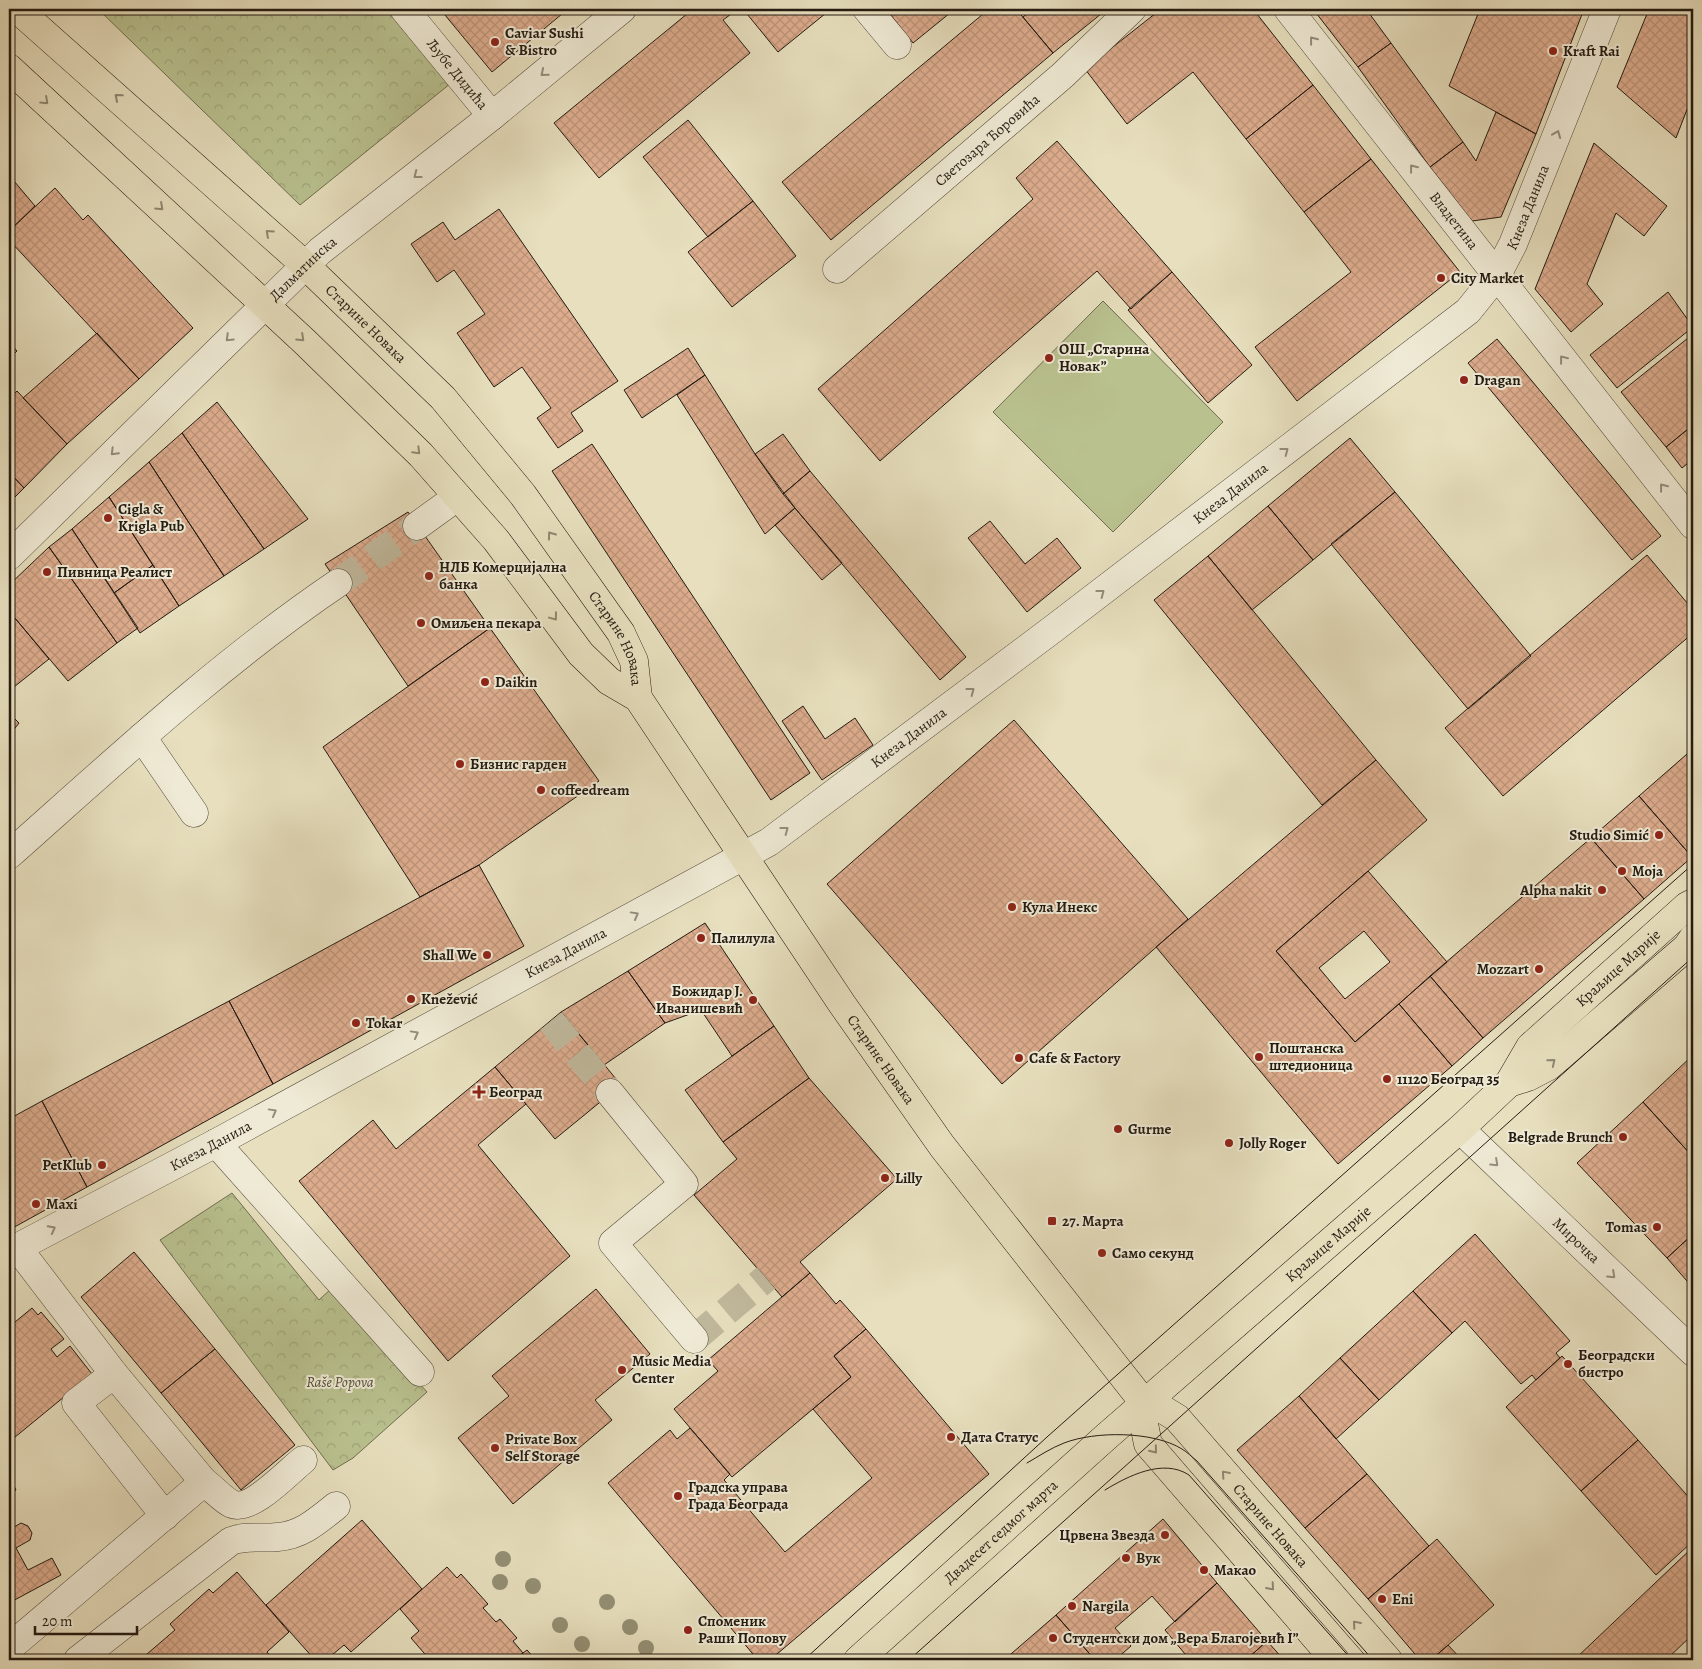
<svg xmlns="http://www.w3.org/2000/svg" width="1702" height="1669" viewBox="0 0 1702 1669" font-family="Alegreya,serif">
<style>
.park{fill:url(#park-crowns);stroke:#6e6e50}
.garden{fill:#b9c18f;stroke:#6e6e50}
.building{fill:url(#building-cross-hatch);stroke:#241b12;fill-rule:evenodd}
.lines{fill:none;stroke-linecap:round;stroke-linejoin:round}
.minor-tunnel{stroke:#c0b89c;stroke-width:28;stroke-dasharray:28 14;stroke-linecap:butt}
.minor-casing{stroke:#554c3d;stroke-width:29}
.major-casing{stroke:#241b12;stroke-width:29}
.minor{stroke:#efead5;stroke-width:28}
.major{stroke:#e7dfbe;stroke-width:28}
.tram{stroke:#241b12;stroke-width:1}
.tree{fill:#948f74}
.oneway{stroke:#948d7d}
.oneway2{stroke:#8f8771}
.poi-dot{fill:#8f2418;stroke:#efead5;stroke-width:2}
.labels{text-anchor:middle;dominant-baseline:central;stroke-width:4;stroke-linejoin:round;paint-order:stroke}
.poi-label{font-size:15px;font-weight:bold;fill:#241b12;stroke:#efead5;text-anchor:start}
.street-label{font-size:15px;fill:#241b12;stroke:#efead5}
.park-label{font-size:15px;font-style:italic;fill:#514d38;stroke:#efead5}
</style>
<defs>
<pattern id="park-crowns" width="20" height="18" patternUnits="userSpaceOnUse" patternTransform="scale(1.25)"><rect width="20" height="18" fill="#b9c18f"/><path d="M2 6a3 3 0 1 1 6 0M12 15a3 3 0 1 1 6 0" fill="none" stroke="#9fa57a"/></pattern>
<pattern id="building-cross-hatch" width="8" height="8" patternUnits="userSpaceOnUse" patternTransform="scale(1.25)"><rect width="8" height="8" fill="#dcac8d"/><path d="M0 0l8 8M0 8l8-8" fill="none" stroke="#bd9379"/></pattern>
</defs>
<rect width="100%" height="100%" fill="#e7dfbe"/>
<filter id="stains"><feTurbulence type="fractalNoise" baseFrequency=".004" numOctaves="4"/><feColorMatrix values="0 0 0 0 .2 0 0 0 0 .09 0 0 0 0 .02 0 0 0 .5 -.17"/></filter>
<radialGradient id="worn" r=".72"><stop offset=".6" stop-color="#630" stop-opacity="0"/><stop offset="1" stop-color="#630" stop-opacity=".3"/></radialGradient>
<path class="park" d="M98 9H412L466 71 300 205Z
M232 1193 319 1300 334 1286 427 1392 353 1458 333 1470 160 1240Z"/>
<path class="garden" d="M1103 301 1223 422 1113 532 993 412Z"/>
<path class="building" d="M440 9H568L492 72Z
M693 9H738L723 20 750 53 599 178 554 123Z
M743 9H831L778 52Z
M886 9H955L913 43Z
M989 9H1016L1053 53 831 240 782 182Z
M1033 9H1107L1053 53 1023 17Z
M1161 9H1253L1313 85 1246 139 1193 72 1127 124 1085 69Z
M1313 9H1366L1391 43 1358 67Z
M1480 9H1584L1536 134 1449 86Z
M1649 9H1693V94L1676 138 1617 87Z
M1391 43 1463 142 1430 167 1358 67Z
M1313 85 1371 159 1304 212 1246 139Z
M1496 112 1536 134 1501 217 1472 221 1430 167 1463 142 1476 161Z
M688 120 753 201 708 237 643 157Z
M1057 141 1172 272 1131 309 1097 271 880 461 818 389 1033 199 1016 178Z
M1594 143 1667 206 1644 236 1616 213 1587 284 1603 304 1571 332 1535 289Z
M1371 159 1460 272 1297 401 1255 347 1351 272 1304 212Z
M9 175 35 206 9 231Z
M55 188 83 220 88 215 193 328 139 379 9 240V231Z
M753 201 796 256 732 307 688 252Z
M499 209 618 381 571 413 583 431 558 448 537 418 551 408 522 367 494 387 457 333 485 314 454 270 437 282 411 244 443 222 455 240Z
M1172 272 1252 365 1208 403 1128 310Z
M1668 292 1693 327 1617 388 1590 355Z
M97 333 139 379 67 444 23 398Z
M1693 334V425L1666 447 1621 392Z
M1497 339 1661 536 1632 560 1468 363Z
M9 342 17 351 9 359Z
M688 348 705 375 642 418 624 390Z
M705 375 755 454 795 508 765 534 677 395Z
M17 391 67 444 24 488 9 472V399Z
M217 402 308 519 264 549 182 433Z
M1693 425V459L1682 468 1666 447Z
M182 433 264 549 224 576 149 462Z
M783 434 810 471 783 494 755 454Z
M1350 438 1395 492 1313 560 1268 506Z
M592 444 810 773 771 800 552 471Z
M149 462 224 576 179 606 109 497Z
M810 471 966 657 940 680 783 494Z
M9 472 24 488 9 503Z
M1395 492 1531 656 1468 709 1331 544Z
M109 497 153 565 114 593 72 529Z
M1268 506 1313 560 1252 610 1208 556Z
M795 508 842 563 822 580 775 525Z
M408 512 490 628 408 686 325 564Z
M990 521 1025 564 1057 538 1081 568 1027 612 968 538Z
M72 529 138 628 117 643 49 547Z
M49 547 117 643 68 681 9 611V585Z
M1647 555 1693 610V633L1503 796 1445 728Z
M1208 556 1376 760 1322 805 1154 600Z
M153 565 179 606 140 633 114 593Z
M9 611 49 659 9 691Z
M490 628 599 781 479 865 420 897 323 747Z
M803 706 825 739 855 718 873 745 822 780 782 721Z
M9 713 19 723 9 736Z
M1014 720 1188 919 1002 1084 827 884Z
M1687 754 1693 762 1692 857 1639 796Z
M1376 760 1427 820 1276 951 1355 1042 1399 1004 1452 1066 1338 1164 1156 947Z
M1639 796 1692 857 1644 899 1591 838Z
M1591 838 1644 899 1483 1038 1430 976Z
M479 865 524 946 273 1084 229 1001Z
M1368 871 1447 962 1355 1042 1276 951ZM1364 931 1390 962 1345 999 1319 968Z
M705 923 774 1026 732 1056 701 1010 665 1023 628 971Z
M628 971 665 1023 604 1065 561 1012Z
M1430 976 1483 1038 1452 1066 1399 1004Z
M229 1001 273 1084 87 1187 42 1101Z
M561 1012 621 1085 555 1139 495 1067Z
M774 1026 809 1078 723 1142 685 1090Z
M1693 1055V1157L1643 1102Z
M495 1067 526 1104 478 1145 570 1256 448 1361 299 1181 373 1120 396 1149Z
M809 1078 897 1179 800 1262 810 1273 782 1297 694 1195 737 1159 723 1142Z
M42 1101 87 1187 9 1230V1119Z
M1643 1102 1693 1157V1234L1667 1258 1577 1163Z
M1475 1234 1570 1341 1556 1353 1560 1358 1536 1380 1532 1375 1521 1384 1465 1321 1452 1333 1413 1291Z
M1693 1234V1288L1667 1258Z
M134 1252 215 1349 161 1393 81 1297Z
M810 1273 836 1304 840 1300 866 1329 834 1356 851 1377 732 1477 674 1409 718 1371 708 1360Z
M596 1289 650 1354 595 1400 612 1420 513 1504 458 1438 509 1396 492 1376Z
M1413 1291 1452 1333 1379 1400 1340 1358Z
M32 1308 38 1315 41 1312 64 1339 51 1349 57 1357 70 1346 92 1374 9 1442V1327Z
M866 1329 989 1474 770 1660H758L608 1483 670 1430 677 1439 690 1428 730 1474 724 1480 785 1552 872 1478 813 1409 851 1377 834 1356Z
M215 1349 295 1445 241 1490 161 1393Z
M1562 1356 1638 1440 1581 1491 1506 1407Z
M1340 1358 1379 1400 1336 1439 1299 1396Z
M1299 1396 1367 1474 1305 1528 1237 1450Z
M1638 1440 1693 1502V1541L1656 1575 1581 1491Z
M1367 1474 1429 1546 1368 1599 1305 1528Z
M9 1476 16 1490 9 1494Z
M1163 1519 1217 1583 1175 1622 1152 1596 1115 1628 1131 1646 1115 1660H1095L1056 1615Z
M362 1520 422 1589 351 1652 344 1645 326 1660H315L266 1605Z
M21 1523 28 1526 32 1533 30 1540 16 1548 28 1570 52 1558 61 1575 9 1603V1530Z
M1437 1539 1494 1605 1431 1660H1420L1368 1599Z
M1693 1547V1634L1666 1660H1574Z
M447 1567 457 1578 461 1574 488 1604 483 1608 496 1622 500 1619 517 1638 513 1641 523 1653 514 1660H430L411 1638 419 1631 400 1609Z
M237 1572 289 1632 267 1652 271 1657 267 1660H140L175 1630 170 1624 209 1589 213 1593Z
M1217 1583 1267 1641 1246 1660H1190L1165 1630Z
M1056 1615 1095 1660H1004Z
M1267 1641 1284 1660H1246Z
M1448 1645 1462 1660H1431Z
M527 1650 536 1660H514L519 1656Z"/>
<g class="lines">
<path class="minor-tunnel" d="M338 583 417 526
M551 1021 610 1093
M694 1339 766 1278"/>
<g class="minor-casing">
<g id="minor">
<path id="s1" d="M404 9 492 116"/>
<path d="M867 9 897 45"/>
<path id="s2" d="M1288 9 1693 525"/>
<path id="s3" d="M837 269 1063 75 1132 9"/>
<path d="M417 526 457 497"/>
<path id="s4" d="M9 556 320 251 492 116 622 9"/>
<path d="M142 737 194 813"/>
<path d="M9 855C115 761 220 663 338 583"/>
<path d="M610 1093 684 1184 613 1243 694 1339"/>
<path id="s5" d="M1460 1129 1693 1352"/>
<path d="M216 1143 420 1372"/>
<path d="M17 1247 114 1374 204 1482"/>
<path id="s6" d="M9 1252 216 1143 769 842 1053 629 1468 311 1497 275 1513 244 1607 9"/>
<path d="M114 1374 76 1403 165 1516"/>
<path d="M9 1648 204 1482C213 1488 223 1500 232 1504 251 1512 288 1472 303 1460"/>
<path d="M78 1660 231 1541C247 1535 261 1539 278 1537 302 1535 317 1521 336 1506"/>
</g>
</g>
<g class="major-casing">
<g id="major">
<path id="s7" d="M17 9 305 265 443 398 523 495 621 633 634 661 638 698"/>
<path id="s8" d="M9 68 305 342 421 455 496 540 581 654 609 681 638 698 842 1004 942 1146 1145 1404 1159 1407 1177 1418 1388 1660"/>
<path d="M1509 1083 1528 1077 1549 1066 1687 947 1693 938"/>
<path d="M1145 1404 1144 1424 1148 1444 1335 1660"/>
<path id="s9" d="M858 1660 1107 1436 1460 1129 1509 1083 1530 1047 1687 906 1693 903"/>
</g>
</g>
<use href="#minor" class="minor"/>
<use href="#major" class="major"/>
<path class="tram" d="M1027 1463C1039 1456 1051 1448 1064 1443 1095 1431 1153 1431 1182 1449 1187 1452 1192 1457 1197 1461L1373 1660
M1105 1490C1128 1476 1163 1458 1189 1475L1352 1660
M804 1660 1047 1437 1693 864
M909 1660 1693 957"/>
</g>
<g class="tree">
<circle cx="503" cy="1559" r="8"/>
<circle cx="500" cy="1582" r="8"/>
<circle cx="533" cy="1586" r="8"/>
<circle cx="607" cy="1602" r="8"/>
<circle cx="560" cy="1625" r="8"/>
<circle cx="630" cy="1627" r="8"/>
<circle cx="582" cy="1644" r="8"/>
<circle cx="646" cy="1648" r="8"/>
</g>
<defs><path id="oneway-chevron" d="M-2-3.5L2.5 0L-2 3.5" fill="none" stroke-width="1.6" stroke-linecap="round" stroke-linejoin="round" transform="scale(1.25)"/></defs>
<g class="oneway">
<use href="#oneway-chevron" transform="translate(1313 40) rotate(-128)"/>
<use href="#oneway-chevron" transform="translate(544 73) rotate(140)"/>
<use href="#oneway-chevron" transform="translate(1557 134) rotate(-68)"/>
<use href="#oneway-chevron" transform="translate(1413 168) rotate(-128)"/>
<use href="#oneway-chevron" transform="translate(417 175) rotate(142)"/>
<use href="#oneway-chevron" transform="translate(229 338) rotate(136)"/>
<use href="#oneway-chevron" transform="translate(1563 359) rotate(-128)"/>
<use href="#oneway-chevron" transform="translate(1285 451) rotate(-37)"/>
<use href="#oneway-chevron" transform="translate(114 452) rotate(135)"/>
<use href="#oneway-chevron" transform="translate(1663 487) rotate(-128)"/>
<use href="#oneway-chevron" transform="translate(1101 593) rotate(-37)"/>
<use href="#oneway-chevron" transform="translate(971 691) rotate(-37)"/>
<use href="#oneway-chevron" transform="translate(785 830) rotate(-37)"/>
<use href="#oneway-chevron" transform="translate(635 915) rotate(-29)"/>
<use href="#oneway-chevron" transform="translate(415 1034) rotate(-29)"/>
<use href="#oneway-chevron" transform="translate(273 1112) rotate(-29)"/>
<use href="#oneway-chevron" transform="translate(1495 1163) rotate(43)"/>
<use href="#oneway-chevron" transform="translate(52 1229) rotate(-28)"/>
<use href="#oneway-chevron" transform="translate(1612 1275) rotate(43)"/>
</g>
<g class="oneway2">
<use href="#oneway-chevron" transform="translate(118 97) rotate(-139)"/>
<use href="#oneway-chevron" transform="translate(45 101) rotate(43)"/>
<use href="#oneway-chevron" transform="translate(160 207) rotate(43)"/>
<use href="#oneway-chevron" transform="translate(269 233) rotate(-138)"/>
<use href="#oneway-chevron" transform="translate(301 338) rotate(43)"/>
<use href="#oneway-chevron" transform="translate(417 451) rotate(45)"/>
<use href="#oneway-chevron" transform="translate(551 535) rotate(-126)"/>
<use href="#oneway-chevron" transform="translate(554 617) rotate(53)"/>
<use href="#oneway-chevron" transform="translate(1552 1062) rotate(-39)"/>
<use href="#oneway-chevron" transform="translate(1154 1450) rotate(51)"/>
<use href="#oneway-chevron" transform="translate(1225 1474) rotate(-131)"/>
<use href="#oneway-chevron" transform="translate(1271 1587) rotate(49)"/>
<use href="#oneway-chevron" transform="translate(1356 1624) rotate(-131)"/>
</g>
<g class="poi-dot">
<circle cx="495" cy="42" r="5"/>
<circle cx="1553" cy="51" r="5"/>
<circle cx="1441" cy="278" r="5"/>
<circle cx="1049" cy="358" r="5"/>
<circle cx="1464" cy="380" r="5"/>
<circle cx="108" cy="518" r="5"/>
<circle cx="47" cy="572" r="5"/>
<circle cx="429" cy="576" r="5"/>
<circle cx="421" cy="623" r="5"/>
<circle cx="485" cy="682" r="5"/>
<circle cx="460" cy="764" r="5"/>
<circle cx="541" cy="790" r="5"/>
<circle cx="1659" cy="835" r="5"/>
<circle cx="1622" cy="871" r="5"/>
<circle cx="1602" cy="890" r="5"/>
<circle cx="1012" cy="907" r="5"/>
<circle cx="701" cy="938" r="5"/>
<circle cx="487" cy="955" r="5"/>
<circle cx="1539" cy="969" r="5"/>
<circle cx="411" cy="999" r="5"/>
<circle cx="753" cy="1000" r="5"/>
<circle cx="356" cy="1023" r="5"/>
<circle cx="1259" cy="1057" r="5"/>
<circle cx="1019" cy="1058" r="5"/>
<circle cx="1387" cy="1079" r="5"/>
<path d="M476.5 1084.5h5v5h5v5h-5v5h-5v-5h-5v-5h5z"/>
<circle cx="1118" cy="1129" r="5"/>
<circle cx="1623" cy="1137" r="5"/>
<circle cx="1229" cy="1143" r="5"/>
<circle cx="102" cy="1165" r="5"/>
<circle cx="885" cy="1178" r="5"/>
<circle cx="36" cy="1204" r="5"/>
<rect x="1047" y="1216" width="10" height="10" rx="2.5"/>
<circle cx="1657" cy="1227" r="5"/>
<circle cx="1102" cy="1253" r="5"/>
<circle cx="1568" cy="1364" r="5"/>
<circle cx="622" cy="1370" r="5"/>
<circle cx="951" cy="1437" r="5"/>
<circle cx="495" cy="1448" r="5"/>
<circle cx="678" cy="1496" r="5"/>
<circle cx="1165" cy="1535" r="5"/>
<circle cx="1126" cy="1558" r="5"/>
<circle cx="1204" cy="1570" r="5"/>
<circle cx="1382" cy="1599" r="5"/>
<circle cx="1072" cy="1606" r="5"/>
<circle cx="688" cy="1630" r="5"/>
<circle cx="1053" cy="1638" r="5"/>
</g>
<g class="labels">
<g class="poi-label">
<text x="505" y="33">Caviar Sushi<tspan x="505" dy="17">&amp; Bistro</tspan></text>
<text x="1563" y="51">Kraft Rai</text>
<text x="1451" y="278">City Market</text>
<text x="1059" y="349">ОШ „Старина<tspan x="1059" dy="17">Новак”</tspan></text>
<text x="1474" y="380">Dragan</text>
<text x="118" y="509">Cigla &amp;<tspan x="118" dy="17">Krigla Pub</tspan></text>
<text x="439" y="567">НЛБ Комерцијална<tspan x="439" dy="17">банка</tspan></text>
<text x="57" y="572">Пивница Реалист</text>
<text x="431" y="623">Омиљена пекара</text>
<text x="495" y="682">Daikin</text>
<text x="470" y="764">Бизнис гарден</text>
<text x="551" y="790">coffeedream</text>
<text x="1649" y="835" text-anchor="end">Studio Simić</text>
<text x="1632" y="871">Моја</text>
<text x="1592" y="890" text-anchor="end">Alpha nakit</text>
<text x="1022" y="907">Кула Инекс</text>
<text x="711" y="938">Палилула</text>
<text x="477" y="955" text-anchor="end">Shall We</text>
<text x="1529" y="969" text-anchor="end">Mozzart</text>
<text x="743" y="991" text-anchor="end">Божидар Ј.<tspan x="743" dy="17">Иванишевић</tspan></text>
<text x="421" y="999">Knežević</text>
<text x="366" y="1023">Tokar</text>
<text x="1269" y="1048">Поштанска<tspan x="1269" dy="17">штедионица</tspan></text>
<text x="1029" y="1058">Cafe &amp; Factory</text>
<text x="1397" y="1079">11120 Београд 35</text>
<text x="489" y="1092">Београд</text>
<text x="1128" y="1129">Gurme</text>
<text x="1613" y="1137" text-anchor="end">Belgrade Brunch</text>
<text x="1239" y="1143">Jolly Roger</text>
<text x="92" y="1165" text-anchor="end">PetKlub</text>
<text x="895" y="1178">Lilly</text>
<text x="46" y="1204">Maxi</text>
<text x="1062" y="1221">27. Марта</text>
<text x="1647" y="1227" text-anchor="end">Tomas</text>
<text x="1112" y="1253">Само секунд</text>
<text x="1578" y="1355">Београдски<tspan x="1578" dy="17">бистро</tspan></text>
<text x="632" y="1361">Music Media<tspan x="632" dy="17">Center</tspan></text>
<text x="961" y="1437">Дата Статус</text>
<text x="505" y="1439">Private Box<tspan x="505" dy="17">Self Storage</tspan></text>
<text x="688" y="1487">Градска управа<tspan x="688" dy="17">Града Београда</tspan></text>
<text x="1155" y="1535" text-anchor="end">Црвена Звезда</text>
<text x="1136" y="1558">Вук</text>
<text x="1214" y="1570">Макао</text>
<text x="1392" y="1599">Eni</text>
<text x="1082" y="1606">Nargila</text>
<text x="698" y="1621">Споменик<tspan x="698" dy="17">Раши Попову</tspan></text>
<text x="1063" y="1638">Студентски дом „Вера Благојевић I”</text>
</g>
<g class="street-label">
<text stroke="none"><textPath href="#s1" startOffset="84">Љубе Дидића</textPath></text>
<text stroke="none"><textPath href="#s3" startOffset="198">Светозара Ћоровића</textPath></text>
<text stroke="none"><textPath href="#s6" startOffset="1862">Кнеза Данила</textPath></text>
<text stroke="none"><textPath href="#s2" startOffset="269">Владетина</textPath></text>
<text stroke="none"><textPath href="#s4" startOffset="411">Далматинска</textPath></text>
<text stroke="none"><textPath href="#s7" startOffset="470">Старине Новака</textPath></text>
<text stroke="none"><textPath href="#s6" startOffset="1442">Кнеза Данила</textPath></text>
<text stroke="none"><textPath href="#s7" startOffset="875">Старине Новака</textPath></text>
<text stroke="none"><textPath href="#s6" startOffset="1038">Кнеза Данила</textPath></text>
<text stroke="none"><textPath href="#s6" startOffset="632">Кнеза Данила</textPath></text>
<text stroke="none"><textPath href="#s9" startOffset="1030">Краљице Марије</textPath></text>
<text stroke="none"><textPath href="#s8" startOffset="1329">Старине Новака</textPath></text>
<text stroke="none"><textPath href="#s6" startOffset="228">Кнеза Данила</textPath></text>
<text stroke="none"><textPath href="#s5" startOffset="161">Мирочка</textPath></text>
<text stroke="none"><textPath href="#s9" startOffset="628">Краљице Марије</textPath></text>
<text stroke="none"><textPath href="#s8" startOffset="1941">Старине Новака</textPath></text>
<text stroke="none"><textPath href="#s9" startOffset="192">Двадесет седмог марта</textPath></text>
</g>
<g class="park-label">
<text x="340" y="1382">Raše Popova</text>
</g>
</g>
<rect width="1702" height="1669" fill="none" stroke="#e7dfbe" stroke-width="30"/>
<rect x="10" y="10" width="1682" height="1649" fill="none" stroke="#241b12" stroke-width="2.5"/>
<rect x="15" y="15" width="1672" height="1639" fill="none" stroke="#241b12"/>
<path d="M35 1626v8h102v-8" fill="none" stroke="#241b12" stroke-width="2.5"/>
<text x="42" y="1626" font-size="15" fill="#241b12" stroke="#efead5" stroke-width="4" paint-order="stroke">20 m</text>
<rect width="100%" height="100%" filter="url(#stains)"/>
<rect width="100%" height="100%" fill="url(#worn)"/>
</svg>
